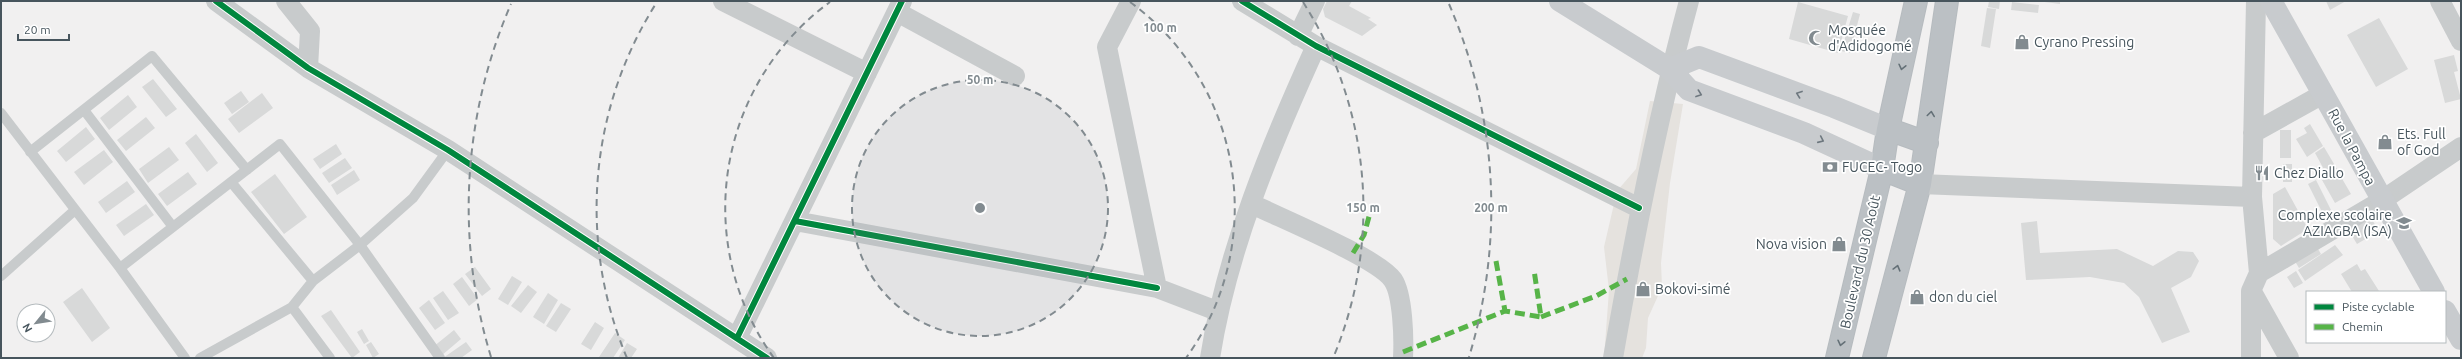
<svg xmlns="http://www.w3.org/2000/svg" width="2462" height="359" viewBox="0 0 2462 359" font-family="Ubuntu,sans-serif">
<style>
.commercial{fill:#e5e2de}
.building{fill:#d8d9d9}
.lines{fill:none;stroke-linecap:round;stroke-linejoin:round}
.highway-casing{stroke:#b6bbbf;stroke-width:24}
.lane{stroke:#c8cbcc;stroke-width:10}
.street{stroke:#c8cbcc;stroke-width:20}
.secondary{stroke:#c8cbce;stroke-width:22}
.highway{stroke:#bbc0c4;stroke-width:22}
.quiet{stroke:#57b448;stroke-width:5;stroke-dasharray:10 5;stroke-linecap:butt}
.cycleway-casing{stroke:#fff;stroke-width:8}
.cycleway{stroke:#00873e;stroke-width:6}
.oneway{stroke:#647077}
.oneway2{stroke:#6e787f}
.ring{fill:none;stroke:#828b90;stroke-width:2;stroke-dasharray:7 5}
.labels{text-anchor:middle;dominant-baseline:central;stroke-width:3.5;stroke-linejoin:round;paint-order:stroke}
.poi-label{font-size:14px;fill:#47555d;stroke:#fff;text-anchor:start}
.street-label{font-size:14px;fill:#47555d;stroke:#fff}
.centre{fill:#828b90;stroke:#fff;stroke-width:2}
.ring-label{font-size:12px;text-anchor:middle;font-weight:bold;fill:#828b90;stroke:#fff;stroke-width:3.5;stroke-linejoin:round;paint-order:stroke}
</style>
<rect width="100%" height="100%" fill="#f1f0f0"/>
<path class="commercial" d="M1650 101 1683 104 1670 183 1661 263 1662 287 1648 318 1646 348 1642 358H1604L1609 290 1604 247 1617 191 1636 169Z"/>
<path class="building" d="M1327 1H1352L1349 6 1371 18 1368 19 1377 25 1362 36 1325 17 1323 9Z
M1989 1H2000L1999 9 1988 7Z
M2037 1H2060V4Z
M2326 1H2346L2330 10Z
M1798 2 1848 16 1838 53 1789 39Z
M2012 2 2039 5 2038 13 2011 10Z
M1987 8 1996 9 1990 48 1981 46Z
M1853 12 1860 14 1850 53 1841 51Z
M2379 18 2408 69 2376 87 2347 35Z
M2454 55 2458 71 2454 72 2461 99 2445 103 2434 60Z
M153 79 177 109 166 117 142 87Z
M241 91 249 102 232 114 224 103Z
M262 93 273 108 239 133 228 119Z
M128 95 137 107 109 130 100 118Z
M146 117 155 128 126 151 117 140Z
M2310 124 2323 146 2307 157 2296 139 2307 133 2304 128Z
M86 127 95 139 66 162 57 151Z
M2280 130H2291V158H2280Z
M196 134 218 163 207 172 185 143Z
M336 144 342 154 320 169 313 159Z
M169 147 179 160 148 183 139 169Z
M2324 147 2337 169 2327 175 2315 153Z
M104 150 113 162 84 185 74 172Z
M345 158 352 168 329 183 322 173Z
M2283 164H2292V182H2283Z
M354 170 360 180 337 195 331 185Z
M2337 170 2351 194 2335 203 2322 180Z
M188 172 197 184 167 206 158 194Z
M275 174 307 217 284 234 251 192Z
M2316 180 2331 210 2323 214 2308 184Z
M127 181 135 192 106 213 98 202Z
M2285 187 2308 229 2281 246 2273 239V194Z
M146 204 154 215 124 236 116 225Z
M2371 218 2379 231 2357 244 2349 231Z
M2037 221 2040 253 2117 249 2153 266 2178 251 2193 252 2199 261 2191 277 2171 288 2190 332 2162 343 2139 297 2124 283 2090 277 2026 280 2021 223Z
M2315 244 2321 254 2299 268 2293 258Z
M2335 245 2343 255 2305 281 2298 270Z
M2357 264 2361 271 2365 269 2379 291 2352 292 2341 274Z
M475 267 491 289 482 296 465 274Z
M2296 271 2303 283 2294 288 2287 277Z
M512 276 522 282 508 305 498 299Z
M462 277 478 299 469 306 453 284Z
M528 285 537 292 521 313 511 306Z
M82 288 110 328 92 342 63 302Z
M443 291 459 313 448 320 433 298Z
M548 293 558 300 544 324 533 317Z
M429 300 445 323 435 330 419 308Z
M561 303 571 309 556 332 546 326Z
M331 310 360 352 352 358 321 316Z
M595 322 604 328 591 350 581 344Z
M362 329 369 341 364 344 357 332Z
M454 330 461 339 441 356 433 347Z
M615 333 625 340 613 358H601L599 357Z
M371 342 379 354 373 358 366 345Z
M466 342 472 350 461 358H443Z
M627 343 637 349 631 358H618Z"/>
<g class="lines">
<g class="highway-casing">
<path id="highway" d="M1888 129 1927 143
M1882 169 1920 184
M1837 358 1882 169 1888 129 1916 1
M1874 358 1920 184 1947 1"/>
</g>
<path class="lane" d="M84 110 173 227
M1 113 120 268 185 358
M30 152 152 56 247 170
M231 182 313 281
M120 268 280 144 360 245 440 358
M1 276 75 210
M292 307 330 358
M200 358 292 307 313 281 360 245 413 198 448 150"/>
<path class="street" d="M216 1 308 68 448 150 767 358
M286 1 310 31 308 68
M723 1 867 73
M1131 1 1107 47 1157 288 1217 311
M1242 1 1316 46 1639 208
M2440 1 2461 41
M897 12 1015 76
M1298 36 1315 1
M2253 133 2323 94
M1920 184 2252 197
M1252 204C1280 218 1378 258 1393 280 1403 295 1404 339 1403 358
M795 221 1157 288
M2259 273 2381 201 2461 147
M2252 292 2289 358
M737 338 902 1
M1210 358C1227 250 1271 145 1316 46
M1613 358C1634 238 1657 119 1689 1
M2251 358V291L2259 273 2252 197 2256 1"/>
<path class="secondary" d="M1560 1 1670 69 1689 90 1804 133 1882 169
M2271 1 2434 292
M1670 69 1699 57 1834 107 1888 129
M2445 311 2461 339"/>
<use href="#highway" class="highway"/>
<path class="quiet" d="M1353 253 1364 235 1370 213
M1496 261 1505 311
M1541 317 1596 296 1627 279
M1403 352 1505 311 1541 317 1534 270"/>
<g class="cycleway-casing">
<path id="cycleway" d="M216 1 308 68 448 150 767 358
M1242 1 1316 46 1639 208
M795 221 1157 288
M737 338 902 1"/>
</g>
<use href="#cycleway" class="cycleway"/>
</g>
<defs><path id="oneway-chevron" d="M-2-3.5L2.5 0L-2 3.5" fill="none" stroke-width="1.6" stroke-linecap="round" stroke-linejoin="round"/></defs>
<g class="oneway">
<use href="#oneway-chevron" transform="translate(1902 67) rotate(103)"/>
<use href="#oneway-chevron" transform="translate(1931 114) rotate(-82)"/>
<use href="#oneway-chevron" transform="translate(1897 268) rotate(-75)"/>
<use href="#oneway-chevron" transform="translate(1841 343) rotate(103)"/>
</g>
<g class="oneway2">
<use href="#oneway-chevron" transform="translate(1699 94) rotate(20)"/>
<use href="#oneway-chevron" transform="translate(1799 94) rotate(-160)"/>
<use href="#oneway-chevron" transform="translate(1821 140) rotate(24)"/>
</g>
<circle cx="980" cy="208" r="128" fill="#828b90" fill-opacity=".12"/>
<g class="ring">
<circle cx="980" cy="208" r="128"/>
<path d="M774 358A255 255 0 0 1 830 2M1130 2A255 255 0 0 1 1186 358"/>
<path d="M627 358A383 383 0 0 1 657 2M1303 2A383 383 0 0 1 1333 358"/>
<path d="M491 357A511 511 0 0 1 511 4M1449 4A511 511 0 0 1 1469 357"/>
</g>
<defs>
<g id="mosque-bare" transform="scale(1.2)"><path d="M3.5-4.9A6 6 0 1 0 3.5 4.9A5 5 0 1 1 3.5-4.9Z" fill="#828b90" stroke="#fff" stroke-width="2.5" paint-order="stroke"/></g>
<g id="shop-bare" transform="scale(1.2)"><path d="M-5-2.5h2.3a2.7 3.5 0 0 1 5.4 0H5L5.5 6h-11ZM-1.5-2.5h3a1.5 2.3 0 0 0-3 0Z" fill="#828b90" stroke="#fff" stroke-width="2.5" paint-order="stroke"/></g>
<g id="bank-bare" transform="scale(1.2)"><path d="M-6-4H6V4H-6ZM0-2.3a2.3 2.3 0 1 0 0 4.6a2.3 2.3 0 1 0 0-4.6Z" fill="#828b90" stroke="#fff" stroke-width="2.5" paint-order="stroke"/></g>
<g id="restaurant-bare" transform="scale(1.2)"><path d="M-5-6h1v4h1v-4h1v4h1v-4h1v5L-1.5 .5V6h-2V.5L-5-1ZM5-6V6H3V1.5H1.5Q1.5-4 5-6Z" fill="#828b90" stroke="#fff" stroke-width="2.5" paint-order="stroke"/></g>
<g id="school-bare" transform="scale(1.2)"><path d="M0-5L7-2L0 1L-7-2ZM-4 1L0 2.5L4 1V4Q0 6-4 4Z" fill="#828b90" stroke="#fff" stroke-width="2.5" paint-order="stroke"/></g>
</defs>
<g fill-rule="evenodd">
<use href="#mosque-bare" x="1816" y="38"/>
<use href="#shop-bare" x="2022" y="42"/>
<use href="#shop-bare" x="2385" y="142"/>
<use href="#bank-bare" x="1830" y="167"/>
<use href="#restaurant-bare" x="2262" y="173"/>
<use href="#school-bare" x="2404" y="223"/>
<use href="#shop-bare" x="1839" y="244"/>
<use href="#shop-bare" x="1643" y="289"/>
<use href="#shop-bare" x="1917" y="297"/>
</g>
<g class="labels">
<g class="poi-label">
<text x="1828" y="30">Mosquée<tspan x="1828" dy="16">d'Adidogomé</tspan></text>
<text x="2034" y="42">Cyrano Pressing</text>
<text x="2397" y="134">Ets. Full<tspan x="2397" dy="16">of God</tspan></text>
<text x="1842" y="167">FUCEC- Togo</text>
<text x="2274" y="173">Chez Diallo</text>
<text x="2392" y="215" text-anchor="end">Complexe scolaire<tspan x="2392" dy="16">AZIAGBA (ISA)</tspan></text>
<text x="1827" y="244" text-anchor="end">Nova vision</text>
<text x="1655" y="289">Bokovi-simé</text>
<text x="1929" y="297">don du ciel</text>
</g>
<g class="street-label">
<text transform="translate(2352 147) rotate(62)">Rue la Pampa</text>
<text transform="translate(1860 262) rotate(-77)">Boulevard du 30 Août</text>
</g>
</g>
<circle cx="980" cy="208" r="6" class="centre"/>
<g class="ring-label">
<text x="1160" y="32">100 m</text>
<text x="980" y="84">50 m</text>
<text x="1363" y="212">150 m</text>
<text x="1491" y="212">200 m</text>
</g>
<rect width="2462" height="359" fill="none" stroke="#47555d" stroke-width="4"/>
<rect x="2306" y="291" width="140" height="52" fill="#ffffff" stroke="#b5bbbe"/>
<rect x="2314" y="304" width="20" height="6" fill="#00873e" stroke="#b5bbbe"/>
<text x="2342" y="311" font-size="12" fill="#47555d">Piste cyclable</text>
<rect x="2314" y="324" width="20" height="6" fill="#57b448" stroke="#b5bbbe"/>
<text x="2342" y="331" font-size="12" fill="#47555d">Chemin</text>
<g transform="translate(36 323) rotate(240)"><circle r="19" fill="#ffffff" stroke="#b5bbbe"/>
<path d="M0-3L7 15L0 10L-7 15Z" fill="#828b90"/>
<text y="-6" font-size="11" font-weight="bold" text-anchor="middle" fill="#47555d">N</text>
</g>
<path d="M18 34v6h51v-6" fill="none" stroke="#47555d" stroke-width="2"/>
<text x="24" y="34" font-size="12" fill="#47555d" stroke="#ffffff" stroke-width="3" paint-order="stroke">20 m</text>
</svg>
